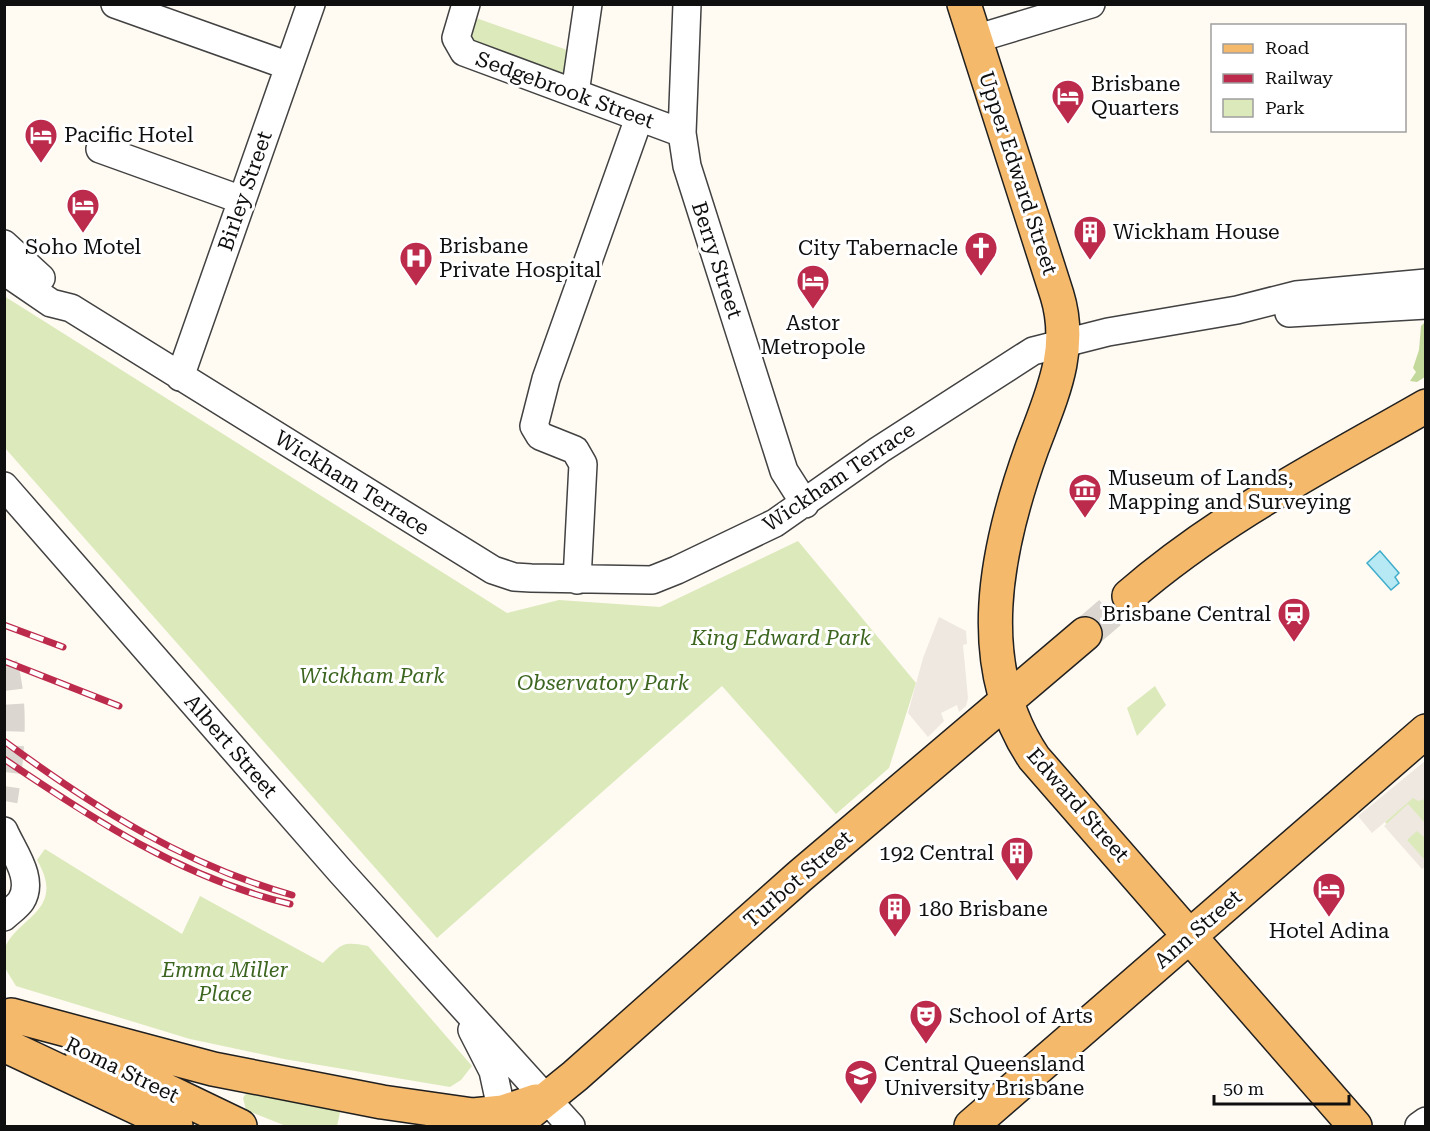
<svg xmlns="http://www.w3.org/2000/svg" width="1430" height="1131" viewBox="0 0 1430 1131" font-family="'Roboto Serif',serif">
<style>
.green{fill:#dbe9bb}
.forest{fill:#c3d99b}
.plaza{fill:#efe8e0}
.water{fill:#b7e9f5;stroke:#40adca;stroke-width:1.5}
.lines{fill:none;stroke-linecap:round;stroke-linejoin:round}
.minor-tunnel{stroke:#dbd7d0;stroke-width:27;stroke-dasharray:27 14;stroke-linecap:butt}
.major-tunnel{stroke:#dbd7d0;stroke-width:33;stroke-dasharray:33 16;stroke-linecap:butt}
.minor-casing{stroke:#424242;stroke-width:30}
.major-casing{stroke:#202020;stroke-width:36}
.minor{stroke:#fff;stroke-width:27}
.major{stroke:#f5b96c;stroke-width:33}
.rail-casing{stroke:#bc2a4c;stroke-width:7}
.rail{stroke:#fff;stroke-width:4.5;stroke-dasharray:14;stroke-linecap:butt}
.labels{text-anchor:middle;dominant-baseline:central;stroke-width:6;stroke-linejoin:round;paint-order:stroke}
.poi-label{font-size:21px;fill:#0f0f0f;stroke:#fff;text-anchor:start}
.street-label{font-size:21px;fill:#0f0f0f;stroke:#fff}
.park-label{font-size:21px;font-style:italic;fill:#3c6620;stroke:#fff}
</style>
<rect width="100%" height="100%" fill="#fffaf2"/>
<path class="green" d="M476 18 570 51 566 71 560 77 474 47 469 37Z
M4 296 507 613 559 600 660 607 798 541 916 683 889 768 836 814 722 686 437 938 5 448Z
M1155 686 1166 705 1137 736 1127 708Z
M1425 786V868L1385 822Z
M45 849 182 934 200 896 323 963C342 944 341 941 368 946L472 1066 461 1080 450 1087 284 1059 190 1039 16 986 5 968V948C17 917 67 911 37 860Z
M247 1092 341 1108 337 1126H286L246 1110 243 1098Z"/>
<path class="forest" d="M1425 322V377L1417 382 1410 381 1416 372 1413 368 1419 350 1421 326Z"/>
<path class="plaza" d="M939 617 966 631 967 644 963 645 968 698 966 706 959 712 957 705 941 713 944 721 928 737 908 713 923 658Z
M1425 761V799L1418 801 1413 798 1372 833 1358 816Z
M1408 804 1425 823V838L1417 831 1407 840 1425 860V867L1422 869 1384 826Z"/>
<path class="water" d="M1380 551 1399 573 1395 577 1399 583 1391 590 1367 563Z"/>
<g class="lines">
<path class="minor-tunnel" d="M4 664C16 706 11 758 4 801"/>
<path class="major-tunnel" d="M1085 634 1129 596"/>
<g class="minor-casing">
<path id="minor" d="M115 4 289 66
M466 4 456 38 464 52 682 133
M687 4 682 133 687 166 784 471 805 504
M975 39 1091 4
M575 93 588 4
M100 149 242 200
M4 244 41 278
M4 271 51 303 71 308 493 570 514 577 531 578 652 580 677 570 775 523 879 450 1033 351 1108 332 1237 310 1296 295 1426 283
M1289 313 1426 305
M180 377 311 4
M4 486 341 872 571 1126
M577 580 583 464 575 450 540 436 534 426 546 379 639 118
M4 831C13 852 35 879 21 901 17 907 10 911 4 917
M472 1030 493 1071 505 1126
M1419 1126 1426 1121"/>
</g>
<g class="major-casing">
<path id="major" d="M964 4 1057 295C1074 350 1051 397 1032 448 996 548 971 664 1034 758L1355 1126
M1129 596C1219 518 1323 465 1426 406
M11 1015 213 1069 382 1102 473 1115 503 1112 536 1101
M4 1045 176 1126
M82 1050 240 1126
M513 1126 575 1076 800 876 1085 634
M971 1126 1426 731"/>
</g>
<use href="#minor" class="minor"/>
<use href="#major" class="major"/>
<g class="rail-casing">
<path id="rail" d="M4 625 63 647
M4 661 119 706
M4 741C93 807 185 865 292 895
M4 759C94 820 183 878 290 904"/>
</g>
<use href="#rail" class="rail"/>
</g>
<defs>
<g id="hotel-pin" transform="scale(1.725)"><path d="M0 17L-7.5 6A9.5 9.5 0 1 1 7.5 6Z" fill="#bc2a4c" stroke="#fff"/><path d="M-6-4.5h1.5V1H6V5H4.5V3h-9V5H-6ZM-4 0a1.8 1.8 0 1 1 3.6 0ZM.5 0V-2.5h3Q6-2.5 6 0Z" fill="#fff"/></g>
<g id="building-pin" transform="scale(1.725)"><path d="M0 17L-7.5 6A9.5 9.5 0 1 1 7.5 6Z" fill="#bc2a4c" stroke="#fff"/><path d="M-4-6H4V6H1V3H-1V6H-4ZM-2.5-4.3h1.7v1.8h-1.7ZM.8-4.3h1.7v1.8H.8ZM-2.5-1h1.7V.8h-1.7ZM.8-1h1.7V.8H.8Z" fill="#fff"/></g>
<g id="church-pin" transform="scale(1.725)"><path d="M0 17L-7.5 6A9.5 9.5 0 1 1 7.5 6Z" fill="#bc2a4c" stroke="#fff"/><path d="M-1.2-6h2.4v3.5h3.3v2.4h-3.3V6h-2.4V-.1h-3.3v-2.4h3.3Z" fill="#fff"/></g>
<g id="hospital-pin" transform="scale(1.725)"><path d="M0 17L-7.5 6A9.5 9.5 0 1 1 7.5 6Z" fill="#bc2a4c" stroke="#fff"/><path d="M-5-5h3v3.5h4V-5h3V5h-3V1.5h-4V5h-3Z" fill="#fff"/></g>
<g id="museum-pin" transform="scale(1.725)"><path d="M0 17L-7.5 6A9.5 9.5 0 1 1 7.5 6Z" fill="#bc2a4c" stroke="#fff"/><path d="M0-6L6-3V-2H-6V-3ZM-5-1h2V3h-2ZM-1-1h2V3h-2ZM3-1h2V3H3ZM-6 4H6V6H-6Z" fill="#fff"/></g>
<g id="station-pin" transform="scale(1.725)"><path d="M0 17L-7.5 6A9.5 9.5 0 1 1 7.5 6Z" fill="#bc2a4c" stroke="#fff"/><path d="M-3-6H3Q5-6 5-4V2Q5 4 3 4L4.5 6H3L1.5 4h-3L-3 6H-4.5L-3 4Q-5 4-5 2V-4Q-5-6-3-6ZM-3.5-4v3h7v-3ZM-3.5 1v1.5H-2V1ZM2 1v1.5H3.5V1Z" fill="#fff"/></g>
<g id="theatre-pin" transform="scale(1.725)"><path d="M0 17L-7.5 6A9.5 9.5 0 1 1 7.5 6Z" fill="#bc2a4c" stroke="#fff"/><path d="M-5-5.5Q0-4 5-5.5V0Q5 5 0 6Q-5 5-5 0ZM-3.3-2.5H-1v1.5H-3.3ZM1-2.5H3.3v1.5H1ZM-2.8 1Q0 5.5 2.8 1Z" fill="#fff"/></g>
<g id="university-pin" transform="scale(1.725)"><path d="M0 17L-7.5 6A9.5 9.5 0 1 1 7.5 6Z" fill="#bc2a4c" stroke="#fff"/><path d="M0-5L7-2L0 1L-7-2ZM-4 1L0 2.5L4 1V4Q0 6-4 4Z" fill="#fff"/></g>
</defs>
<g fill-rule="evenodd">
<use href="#hotel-pin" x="1068" y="96"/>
<use href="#hotel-pin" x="41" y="135"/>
<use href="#hotel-pin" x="83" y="205"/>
<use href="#building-pin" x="1090" y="232"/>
<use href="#church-pin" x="981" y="248"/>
<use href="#hospital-pin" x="416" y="258"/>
<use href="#hotel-pin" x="813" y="281"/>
<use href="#museum-pin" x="1085" y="490"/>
<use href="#station-pin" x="1294" y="614"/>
<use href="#building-pin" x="1017" y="853"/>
<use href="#hotel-pin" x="1329" y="889"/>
<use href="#building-pin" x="895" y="909"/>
<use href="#theatre-pin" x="926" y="1016"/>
<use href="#university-pin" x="861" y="1076"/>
</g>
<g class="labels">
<g class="poi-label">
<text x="1091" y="84">Brisbane<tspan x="1091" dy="24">Quarters</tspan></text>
<text x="64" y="135">Pacific Hotel</text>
<text x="1113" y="232">Wickham House</text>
<text x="439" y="246">Brisbane<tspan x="439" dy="24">Private Hospital</tspan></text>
<text x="83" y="247" text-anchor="middle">Soho Motel</text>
<text x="958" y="248" text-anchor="end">City Tabernacle</text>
<text x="813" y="323" text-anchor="middle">Astor<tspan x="813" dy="24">Metropole</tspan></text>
<text x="1108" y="478">Museum of Lands,<tspan x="1108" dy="24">Mapping and Surveying</tspan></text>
<text x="1271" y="614" text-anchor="end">Brisbane Central</text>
<text x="994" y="853" text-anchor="end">192 Central</text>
<text x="918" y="909">180 Brisbane</text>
<text x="1329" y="931" text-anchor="middle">Hotel Adina</text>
<text x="949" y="1016">School of Arts</text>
<text x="884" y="1064">Central Queensland<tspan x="884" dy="24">University Brisbane</tspan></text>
</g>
<g class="street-label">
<text transform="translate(565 90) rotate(20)">Sedgebrook Street</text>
<text transform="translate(1018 173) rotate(72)">Upper Edward Street</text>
<text transform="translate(245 191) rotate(-71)">Birley Street</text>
<text transform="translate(717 260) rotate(72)">Berry Street</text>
<text transform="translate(839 477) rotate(-34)">Wickham Terrace</text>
<text transform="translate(352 483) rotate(32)">Wickham Terrace</text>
<text transform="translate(231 746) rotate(49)">Albert Street</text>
<text transform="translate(1078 805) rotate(49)">Edward Street</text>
<text transform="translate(798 879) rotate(-41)">Turbot Street</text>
<text transform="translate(1198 929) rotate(-41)">Ann Street</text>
<text transform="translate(122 1070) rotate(26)">Roma Street</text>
</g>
<g class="park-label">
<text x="781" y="638">King Edward Park</text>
<text x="372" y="676">Wickham Park</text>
<text x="603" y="683">Observatory Park</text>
<text x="225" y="970">Emma Miller<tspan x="225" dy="24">Place</tspan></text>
</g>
</g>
<rect width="1430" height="1131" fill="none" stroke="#0f0f0f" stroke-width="12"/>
<rect x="1211" y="24" width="195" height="108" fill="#ffffff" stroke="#9f9f9f" stroke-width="1.5"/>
<rect x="1223" y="44" width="30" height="9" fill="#f5b96c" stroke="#9f9f9f" stroke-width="1.5"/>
<text x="1265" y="54" font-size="18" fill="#0f0f0f">Road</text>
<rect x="1223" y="74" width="30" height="9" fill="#bc2a4c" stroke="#9f9f9f" stroke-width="1.5"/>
<text x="1265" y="84" font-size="18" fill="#0f0f0f">Railway</text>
<rect x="1223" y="99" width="30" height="18" fill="#dbe9bb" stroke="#9f9f9f" stroke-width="1.5"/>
<text x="1265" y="114" font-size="18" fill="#0f0f0f">Park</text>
<path d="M1214 1095v9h135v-9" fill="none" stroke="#0f0f0f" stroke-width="3"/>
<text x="1223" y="1095" font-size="18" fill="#0f0f0f" stroke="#ffffff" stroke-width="4.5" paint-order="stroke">50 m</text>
</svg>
